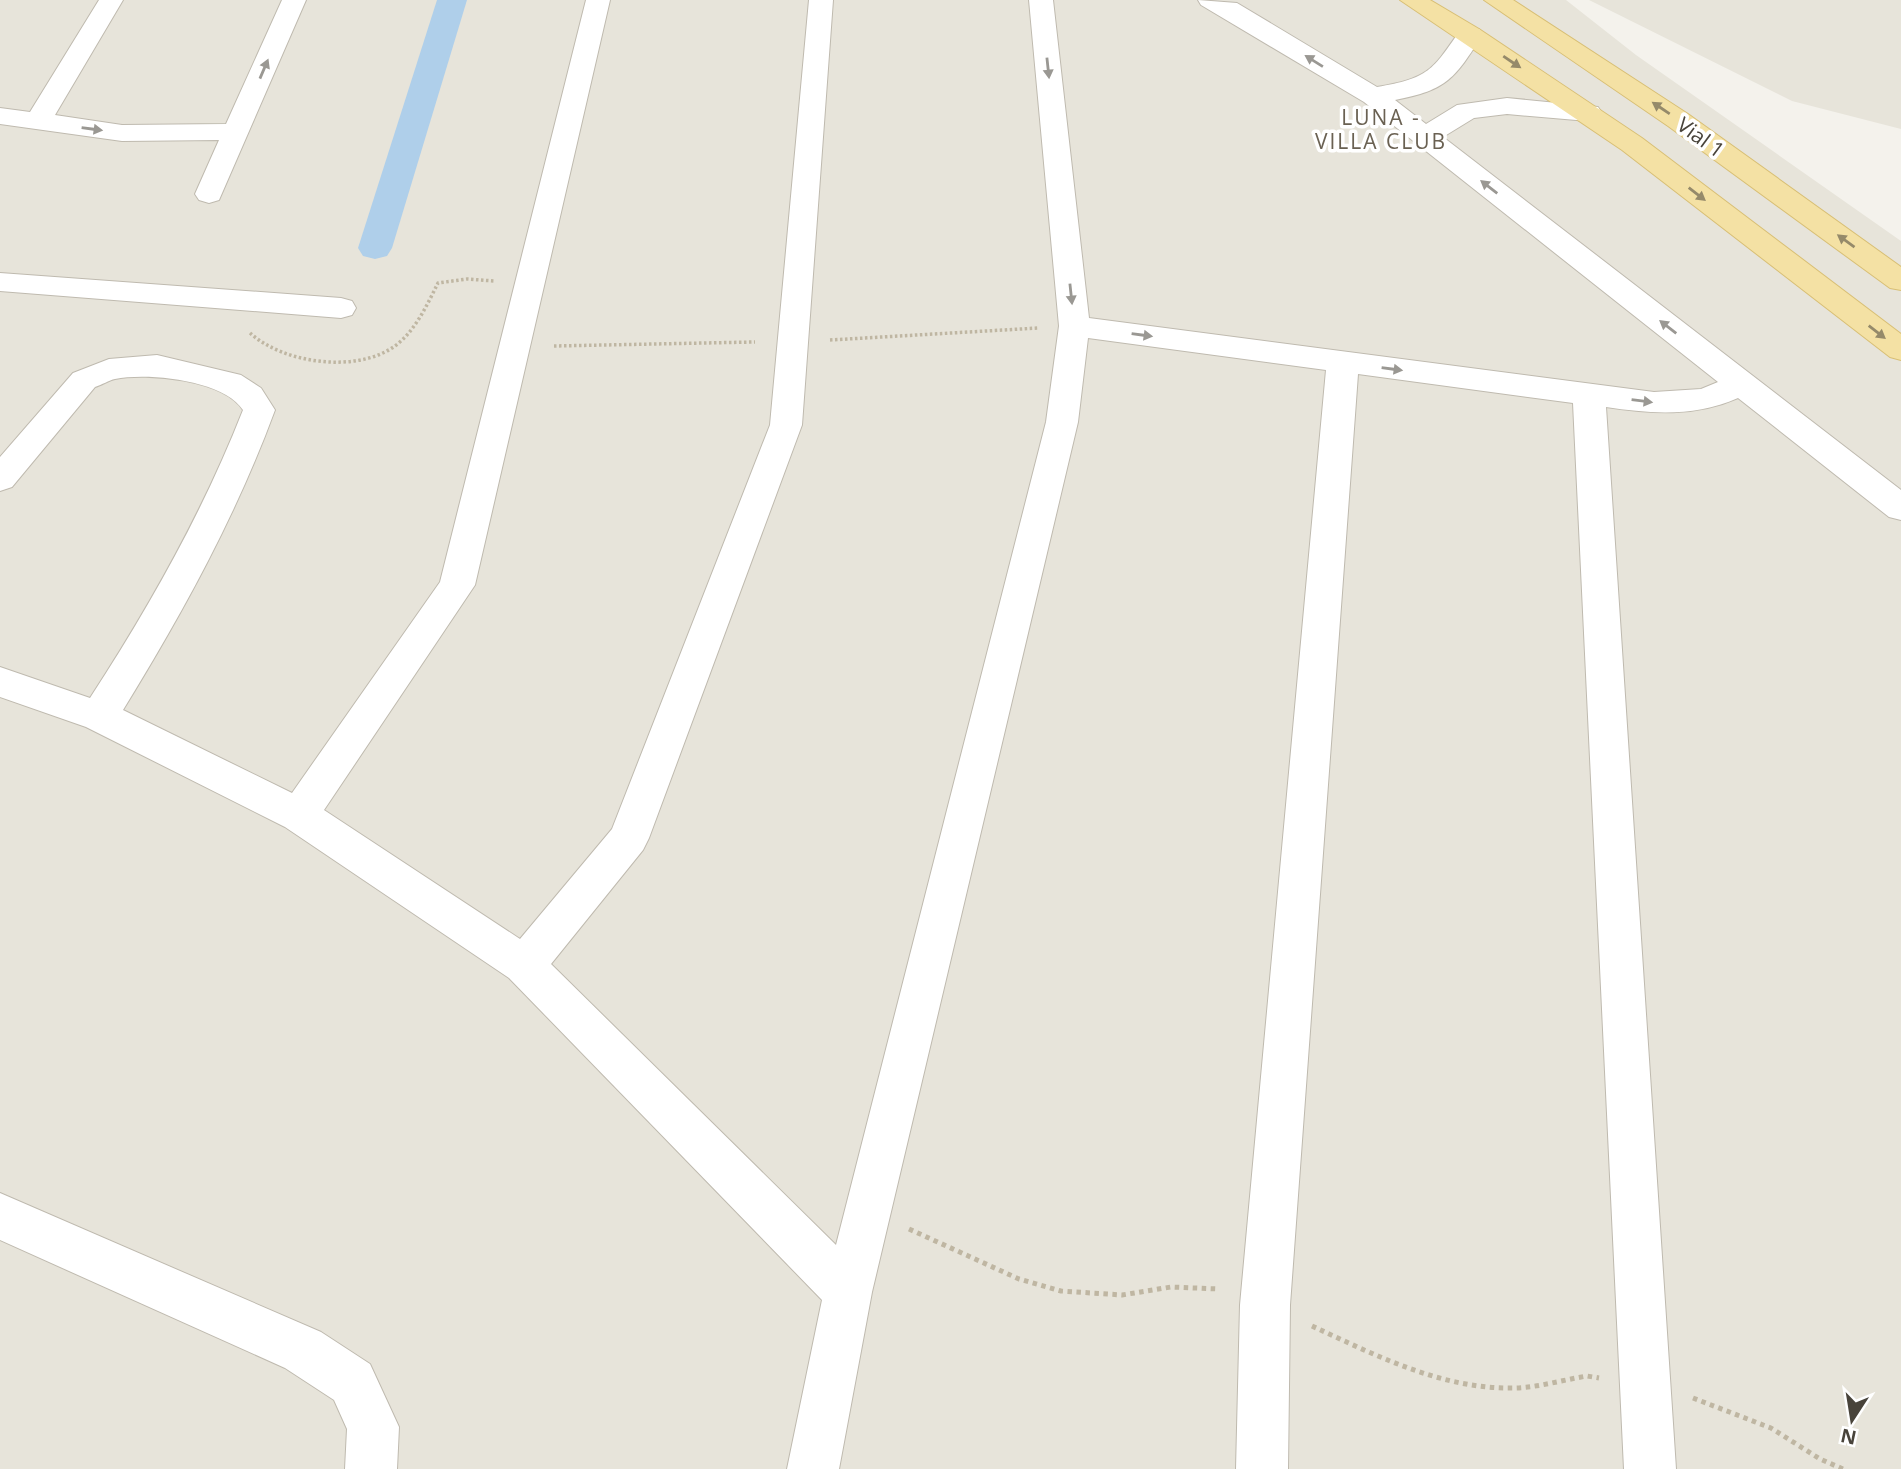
<svg xmlns="http://www.w3.org/2000/svg" width="1901" height="1469" viewBox="0 0 1901 1469" font-family="'Open Sans',sans-serif">
<style>
.residential{fill:#e7e4da}
.lines{fill:none;stroke-linecap:round;stroke-linejoin:round}
.canal{fill:#afcfea;fill-rule:evenodd}
.street-casing{stroke:#bfbaaf;stroke-width:2}
.primary-casing{stroke:#d8bf75;stroke-width:2}
.path-far1{stroke:#bfb6a2;stroke-width:3.5;stroke-dasharray:2.5 2.5;stroke-linecap:butt}
.path{stroke:#bfb6a2;stroke-width:5;stroke-dasharray:4.5 4.5;stroke-linecap:butt}
.street{fill:#fff;fill-rule:evenodd}
.primary{fill:#f4e1a4;fill-rule:evenodd}
.oneway{fill:#9a9893}
.oneway2{fill:#958a6a}
.labels{text-anchor:middle;dominant-baseline:central;stroke-width:7;stroke-linejoin:round;paint-order:stroke}
.far-neighbourhood-label{font-size:21px;letter-spacing:2px;fill:#6a6152;stroke:#fff}
.far-street-label{font-size:21px;fill:#48433a;stroke:#fff}
</style>
<rect width="100%" height="100%" fill="#f4f2ec"/>
<path class="residential" d="M0 0H1566L1636 55 1901 241V1469H0Z
M1589 0H1901V129L1792 101Z"/>
<g class="lines">
<path class="canal" d="M437 0H467L392 248 387 256 375 259 363 256 358 248Z"/>
<g class="street-casing">
<path id="street" d="M99 0H123L55 115 122 125 226 124 282 0H306L219 200 209 203 199 200 195 194 219 140 122 141 0 124V108L30 112Z
M586 0H610L475 585 324 810 520 939 612 829 770 425 809 0H833L802 425 649 838 643 850 551 964 836 1245 1046 422 1059 326 1029 0H1053L1089 318 1654 392 1701 389 1718 382 1364 102 1201 5 1198 0 1237 3 1377 87C1429 78 1432 71 1461 29H1479L1483 34C1455 78 1448 90 1395 100L1426 124 1457 105 1507 98 1598 107 1602 113 1598 119 1588 121 1507 114 1474 118 1443 137 1901 490V520L1889 517 1738 398C1695 417 1652 414 1606 407L1676 1469H1624L1573 403 1358 374 1290 1305 1288 1469H1236L1240 1305 1326 370 1088 338 1078 422 872 1292 839 1469H787L822 1300 509 978 285 827 86 727 0 697V667L90 698C150 606 203 512 243 410 224 380 147 372 115 379 109 380 102 385 95 387L12 487 0 491V457L73 373 109 359 157 355 241 375 261 388 275 410C236 516 182 614 123 710L292 793 440 582Z
M0 273 341 298 352 301 356 308 352 315 341 318 0 291Z
M0 1193 321 1332 370 1364 399 1427 397 1469H345L347 1429 334 1400 285 1368 0 1240Z"/>
</g>
<g class="primary-casing">
<path id="primary" d="M1400 0H1430L1479 29 1642 138 1901 334V360L1890 357 1622 150Z
M1484 0H1513L1688 114 1901 267V290L1890 288 1668 126Z"/>
</g>
<path class="path-far1" d="M250 333C283 363 353 373 392 348 414 334 427 305 438 283L467 279 494 281
M830 340 1038 328
M554 346 755 342"/>
<path class="path" d="M909 1229 1019 1279 1061 1291 1122 1295 1171 1287 1219 1289
M1312 1326C1375 1355 1441 1389 1512 1388 1537 1388 1562 1380 1587 1376L1599 1378
M1693 1398 1771 1428 1820 1459 1843 1469"/>
<use href="#street" class="street"/>
<use href="#primary" class="primary"/>
</g>
<defs><path id="oneway-solid" d="M-6-.8H1V-3.2L6.5 0L1 3.2V.8H-6Z" transform="scale(1.75)"/></defs>
<g class="oneway">
<use href="#oneway-solid" transform="translate(1314 61) rotate(-148)"/>
<use href="#oneway-solid" transform="translate(1048 68) rotate(84)"/>
<use href="#oneway-solid" transform="translate(264 69) rotate(-67)"/>
<use href="#oneway-solid" transform="translate(92 129) rotate(8)"/>
<use href="#oneway-solid" transform="translate(1489 187) rotate(-142)"/>
<use href="#oneway-solid" transform="translate(1071 294) rotate(84)"/>
<use href="#oneway-solid" transform="translate(1668 327) rotate(-142)"/>
<use href="#oneway-solid" transform="translate(1142 335) rotate(8)"/>
<use href="#oneway-solid" transform="translate(1392 369) rotate(8)"/>
<use href="#oneway-solid" transform="translate(1642 401) rotate(7)"/>
</g>
<g class="oneway2">
<use href="#oneway-solid" transform="translate(1512 62) rotate(34)"/>
<use href="#oneway-solid" transform="translate(1661 108) rotate(-146)"/>
<use href="#oneway-solid" transform="translate(1697 194) rotate(38)"/>
<use href="#oneway-solid" transform="translate(1846 241) rotate(-144)"/>
<use href="#oneway-solid" transform="translate(1877 332) rotate(38)"/>
</g>
<g class="labels">
<g class="far-neighbourhood-label">
<text x="1381" y="117">LUNA -<tspan x="1381" dy="24">VILLA CLUB</tspan></text>
</g>
<g class="far-street-label">
<text transform="translate(1701 137) rotate(36)">Vial 1</text>
</g>
</g>
<g transform="translate(1852 1420) rotate(192)" stroke="#ffffff" stroke-width="5" paint-order="stroke">
<path d="M0-5L12 26L0 18L-12 26Z" fill="#48433a"/>
<text y="-10" font-size="19" font-weight="bold" text-anchor="middle" fill="#48433a">N</text>
</g>
</svg>
